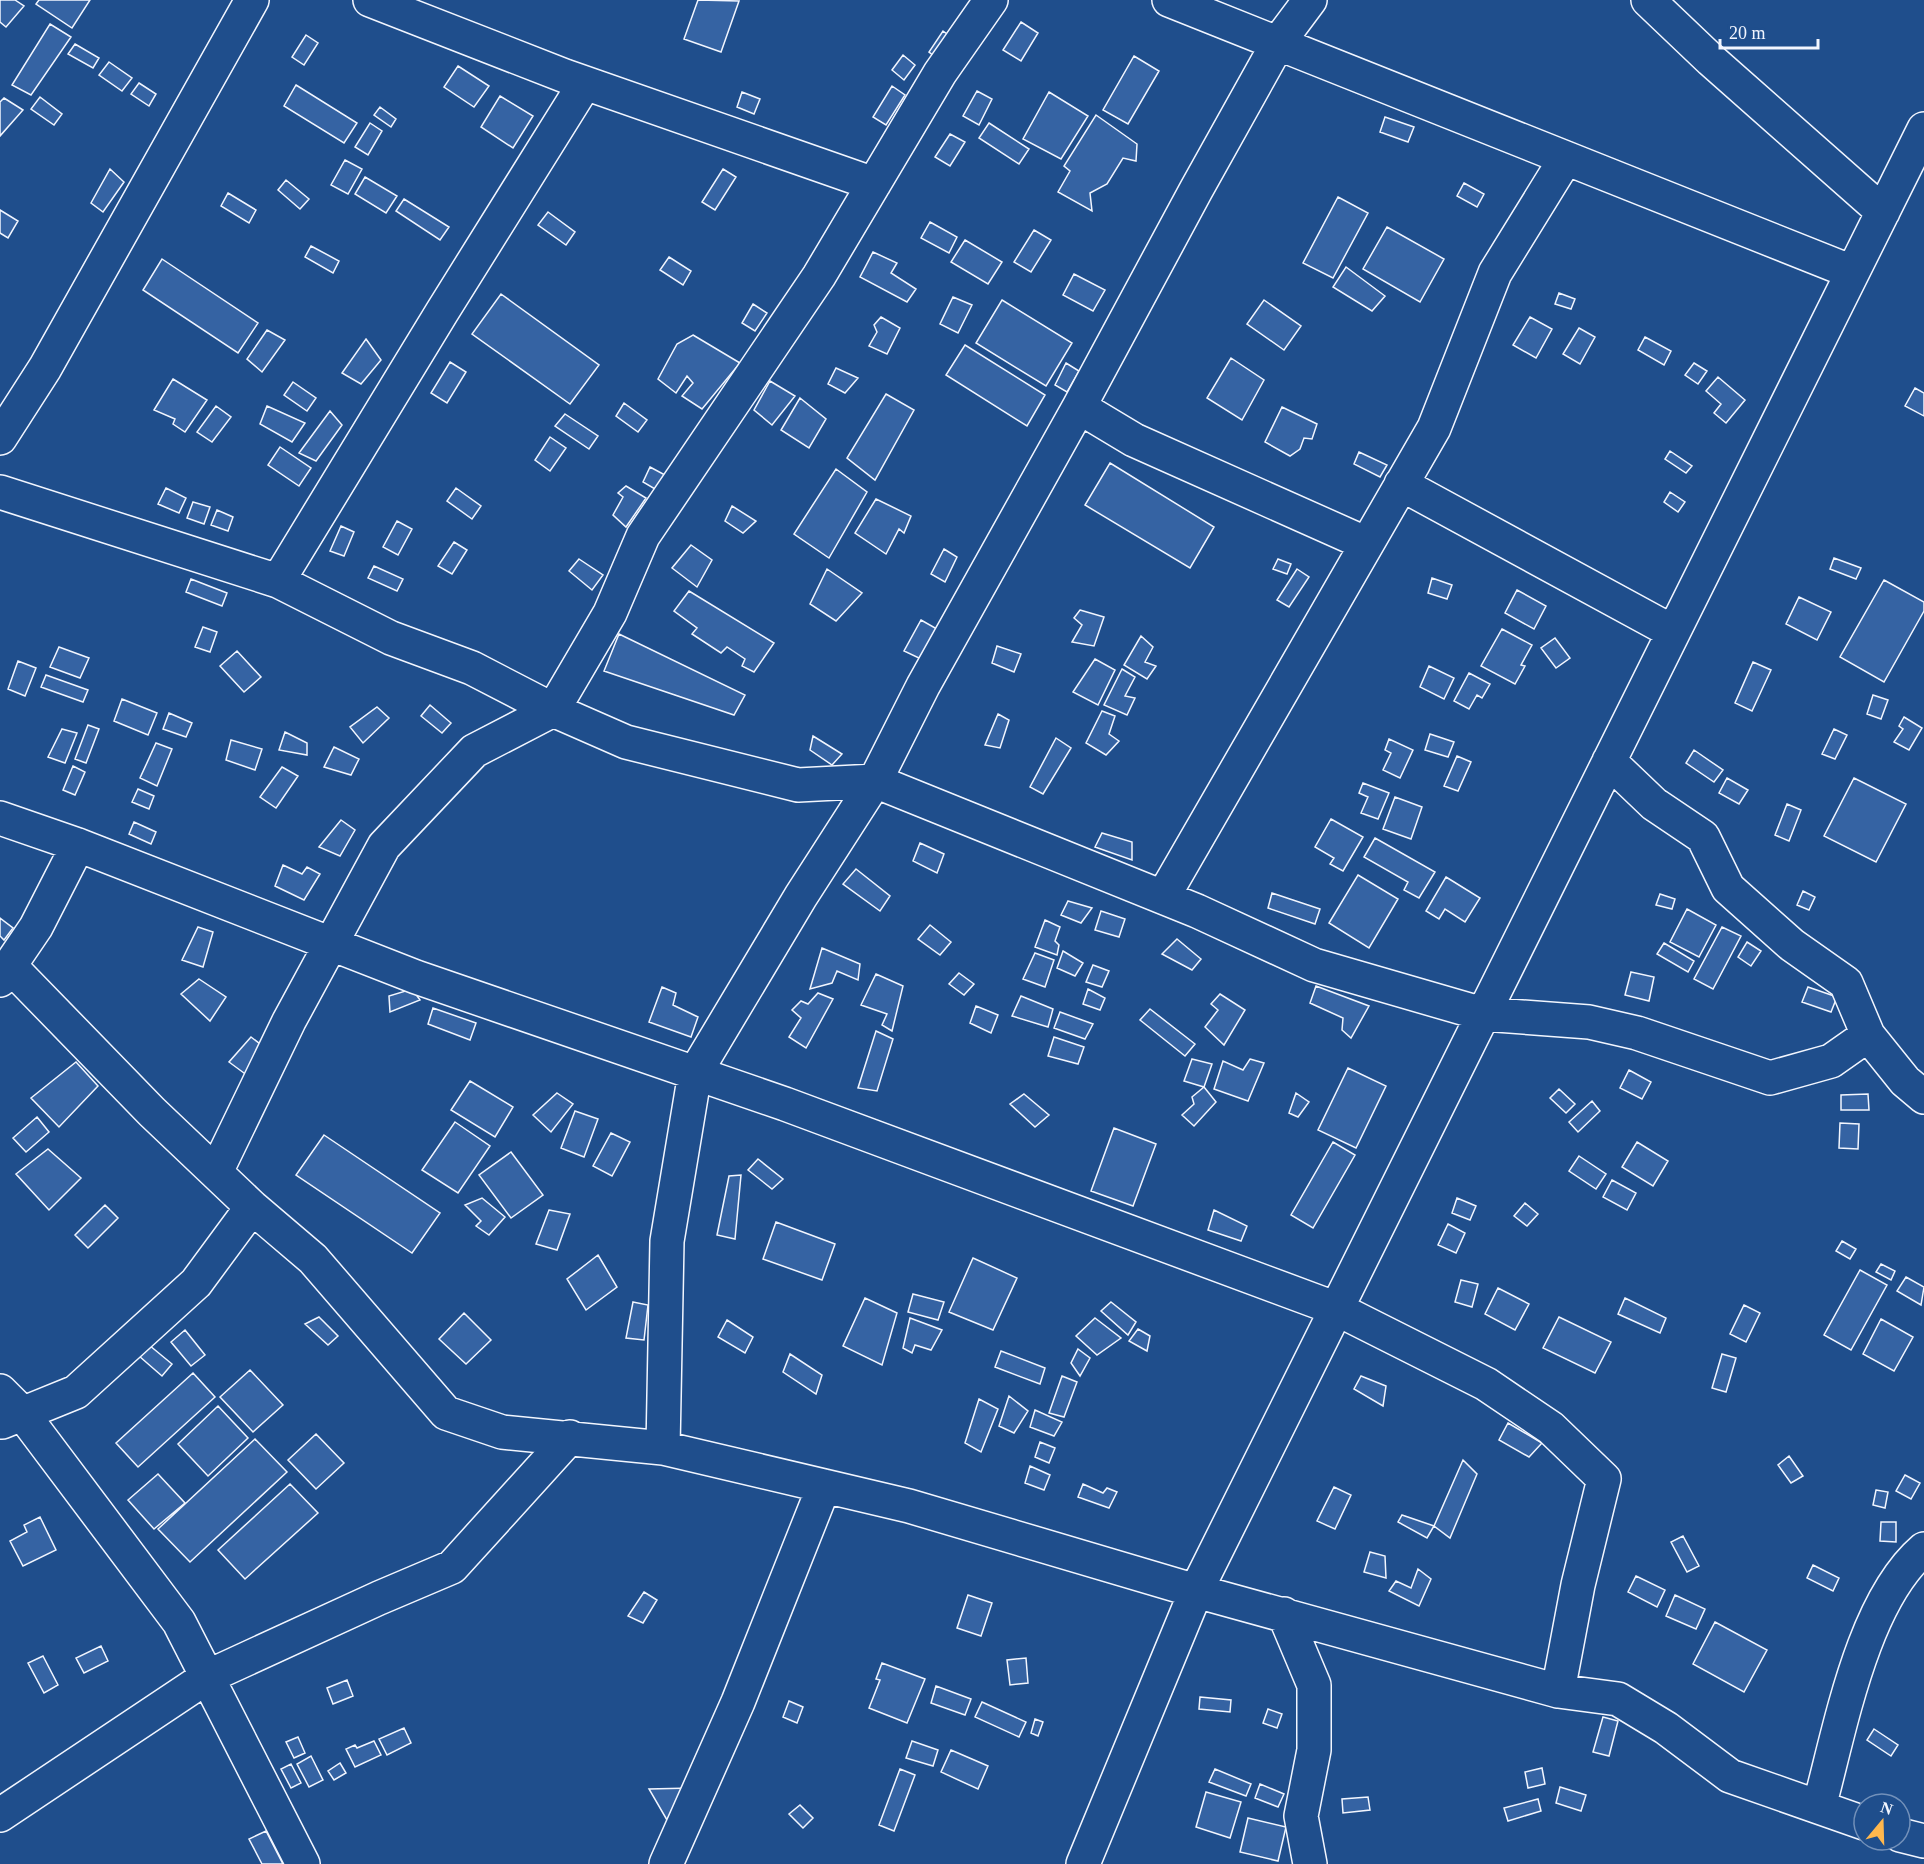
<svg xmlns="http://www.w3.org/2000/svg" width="1924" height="1864" viewBox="0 0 1924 1864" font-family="'Times New Roman',serif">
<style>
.building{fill:#3563a3;stroke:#f2f6ff;stroke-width:1.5}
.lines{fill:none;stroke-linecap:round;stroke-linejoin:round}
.minor-casing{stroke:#f2f6ff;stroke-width:36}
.minor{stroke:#1f4e8c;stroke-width:33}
</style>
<rect width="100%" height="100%" fill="#1f4e8c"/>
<path class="building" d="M0 0H15L24 6 6 27 0 22Z
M39 0H90L72 28 36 4Z
M698 0 739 1 721 52 684 39Z
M1021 22 1038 33 1021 61 1003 50Z
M50 24 71 37 31 95 12 85Z
M943 31 954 39 939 60 929 52Z
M306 35 318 43 304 65 292 57Z
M75 44 99 58 93 68 68 54Z
M903 55 915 65 904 80 892 70Z
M1134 56 1159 71 1128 124 1103 110Z
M109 62 132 78 122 91 99 75Z
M458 66 489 86 474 107 444 87Z
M139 83 156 94 149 106 131 94Z
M296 85 357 123 344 143 284 106Z
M892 86 905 95 886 125 873 117Z
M977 91 992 99 979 125 963 116Z
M742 92 760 99 754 114 737 107Z
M1049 92 1088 116 1061 159 1023 139Z
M500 96 533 116 513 148 481 127Z
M40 97 62 114 54 125 31 109Z
M4 98 23 110 0 136V102Z
M380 107 396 119 391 127 374 115Z
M1096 115 1137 144 1136 161 1123 158 1107 184 1090 193 1092 211 1058 192 1070 171 1064 166Z
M1385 117 1414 127 1408 142 1380 132Z
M370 123 382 131 368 155 355 147Z
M989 123 1029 149 1019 164 979 138Z
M950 134 965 142 950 166 935 157Z
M345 160 362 169 348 194 331 185Z
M110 169 124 182 103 212 91 203Z
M723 169 736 177 715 210 702 202Z
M365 177 397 196 386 213 355 194Z
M286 180 309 199 300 209 278 190Z
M1464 183 1484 194 1477 207 1457 196Z
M228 193 256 210 249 223 221 206Z
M1338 197 1368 213 1333 278 1303 263Z
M404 199 449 227 440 240 396 211Z
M0 210 18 221 8 238 0 233Z
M548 212 575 232 566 245 538 225Z
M930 222 957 237 949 253 921 238Z
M1387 227 1444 259 1420 302 1363 269Z
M1034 230 1051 240 1031 272 1014 262Z
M965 240 1002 262 988 284 951 262Z
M311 246 339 261 333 273 305 257Z
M873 252 897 263 891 273 916 289 907 302 860 277Z
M669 257 691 271 683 285 660 270Z
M162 259 258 323 238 353 143 290Z
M1346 267 1385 296 1372 311 1333 287Z
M1074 274 1105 290 1093 311 1063 295Z
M1559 293 1575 299 1571 309 1555 304Z
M501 294 599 365 570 404 472 334Z
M953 297 972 305 958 333 940 324Z
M1002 300 1072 343 1046 386 976 343Z
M1264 300 1301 326 1284 350 1247 324Z
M753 304 767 313 755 331 742 323Z
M881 317 900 328 887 354 869 346 877 332 874 325Z
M1530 317 1552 329 1536 358 1513 345Z
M1579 328 1595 337 1580 364 1563 354Z
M267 330 285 340 262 372 247 359Z
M693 335 740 363 702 409 682 396 693 383 687 376 676 393 658 379 677 344Z
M1645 337 1671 351 1664 365 1638 350Z
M366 339 381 360 361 384 342 373Z
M965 345 1045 395 1027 426 946 375Z
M1231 358 1264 380 1242 420 1207 398Z
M450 362 466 372 447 403 431 393Z
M1066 363 1079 371 1067 392 1055 385Z
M1694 363 1707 371 1698 384 1685 375Z
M836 368 858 378 845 393 828 384Z
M1718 377 1745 400 1726 423 1714 413 1721 404 1706 391Z
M173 379 207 400 185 432 173 424 175 419 154 410Z
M770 381 795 396 772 425 754 410Z
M293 382 316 398 307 411 284 395Z
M1915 388 1924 393V416L1905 406Z
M886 394 914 410 875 480 847 458Z
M800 398 826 419 809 448 781 430Z
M624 403 647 420 638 432 616 416Z
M216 406 231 417 212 442 197 432Z
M267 406 305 423 292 442 260 424Z
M1282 407 1317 424 1312 439 1304 438 1300 449 1290 456 1265 442Z
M330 411 342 425 316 461 299 453Z
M565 414 598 436 589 449 555 426Z
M550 437 566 448 550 471 535 460Z
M280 447 311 468 299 486 268 465Z
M1670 451 1692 466 1686 473 1665 459Z
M1359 452 1387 465 1380 477 1354 464Z
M1110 463 1214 527 1190 568 1085 505Z
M650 467 665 475 655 489 643 482Z
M836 469 867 492 829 558 794 534Z
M626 486 646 498 626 527 613 515 623 497 618 493Z
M166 488 186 498 179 513 158 504Z
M456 488 481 506 472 519 447 501Z
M1670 492 1685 502 1678 512 1664 502Z
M876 499 911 516 904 533 899 529 886 554 855 533Z
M193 502 210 507 204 524 187 518Z
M732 506 756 521 743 533 725 521Z
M217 510 233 517 228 531 211 525Z
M397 521 412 529 398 555 383 547Z
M341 526 354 532 344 556 330 551Z
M454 542 467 550 452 574 438 566Z
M691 545 712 560 697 587 672 568Z
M944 549 957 557 945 582 931 574Z
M1834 558 1861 568 1856 579 1830 569Z
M579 559 603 575 592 590 569 571Z
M1278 559 1291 564 1287 574 1273 569Z
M374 566 403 579 397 591 368 578Z
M827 569 862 593 836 621 810 604Z
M1297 569 1309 577 1289 607 1277 600Z
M1432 578 1452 585 1447 599 1428 593Z
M191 579 227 593 222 606 186 592Z
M1884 580 1924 602V611L1884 682 1840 657Z
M1517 590 1546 606 1534 629 1505 613Z
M689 591 774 643 754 672 742 666 745 659 727 647 721 653 692 634 697 628 674 611Z
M1799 597 1831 612 1817 640 1786 624Z
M1080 610 1104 617 1094 646 1072 642 1082 625 1074 618Z
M921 620 937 629 921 659 904 651Z
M203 627 217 632 210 652 195 647Z
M1502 629 1532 645 1521 665 1525 666 1515 684 1481 666Z
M619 634 745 695 734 715 604 671Z
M1141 636 1153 647 1145 662 1156 666 1147 679 1124 665Z
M1555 638 1570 658 1556 668 1541 648Z
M997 646 1021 654 1014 672 992 663Z
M59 647 89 658 80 678 50 667Z
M237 651 261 677 244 692 220 666Z
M1095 659 1115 670 1098 705 1073 692Z
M18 661 36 668 25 696 8 689Z
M1753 662 1771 670 1752 711 1735 703Z
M1429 666 1454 678 1444 699 1420 687Z
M1122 669 1135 677 1125 696 1135 698 1127 715 1104 705Z
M1469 673 1490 684 1482 698 1477 695 1469 709 1454 701Z
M46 675 88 690 83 702 41 687Z
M1873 695 1888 700 1881 719 1867 714Z
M122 699 157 713 148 735 114 721Z
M430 705 451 723 442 733 421 716Z
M377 707 389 718 363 743 350 727Z
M1102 711 1115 716 1109 734 1119 741 1106 755 1086 743Z
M169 713 192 723 186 737 163 729Z
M998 714 1009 720 1000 748 985 745Z
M1904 717 1922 728 1909 750 1894 742 1903 729 1899 726Z
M88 725 99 729 86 763 75 759Z
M62 729 77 733 65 763 48 757Z
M1834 729 1847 735 1835 759 1822 754Z
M285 732 307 743V755L279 750Z
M1430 734 1454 742 1448 757 1425 750Z
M813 736 842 754 832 765 810 750Z
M1056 738 1071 748 1043 794 1030 787Z
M1389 739 1413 750 1400 778 1383 770 1391 753 1385 750Z
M231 740 262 749 255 770 226 760Z
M156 743 172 749 157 786 140 778Z
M334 747 359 759 351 775 324 767Z
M1694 750 1723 770 1714 782 1686 763Z
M1457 756 1471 762 1458 791 1444 786Z
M73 766 85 772 75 795 63 790Z
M282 767 298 776 276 808 260 797Z
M1727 778 1748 790 1739 804 1719 793Z
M1854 778 1906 804 1876 862 1824 836Z
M1363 783 1389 793 1378 819 1361 813 1368 797 1359 793Z
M138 789 154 796 149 809 132 802Z
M1395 797 1422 807 1411 839 1383 829Z
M1787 804 1801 810 1789 841 1775 835Z
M1331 819 1363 837 1343 871 1330 864 1334 858 1315 847Z
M341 820 355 830 340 856 319 847Z
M134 822 156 832 151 844 129 834Z
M1102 833 1132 842V860L1095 847Z
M1375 838 1435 872 1419 898 1404 890 1408 882 1364 857Z
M920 843 944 854 937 873 913 861Z
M283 865 302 874 307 867 320 874 304 900 275 886Z
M856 869 890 896 880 911 843 884Z
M1358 875 1398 899 1369 948 1329 923Z
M1446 877 1480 898 1465 922 1445 909 1439 919 1426 911Z
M1803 891 1815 897 1809 910 1797 905Z
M1272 893 1320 909 1315 924 1268 908Z
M1660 894 1675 899 1672 909 1656 905Z
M1068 901 1092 908 1081 923 1061 915Z
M1687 909 1716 925 1699 957 1670 942Z
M1101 911 1125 919 1119 937 1095 930Z
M0 918 13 928 4 940 0 936Z
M1045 920 1060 927 1055 941 1059 945 1057 955 1035 947Z
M930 925 951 942 940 955 918 939Z
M198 927 213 932 203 967 182 960Z
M1722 927 1741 936 1713 989 1694 979Z
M1177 939 1201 959 1192 970 1162 954Z
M1747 942 1761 951 1751 966 1738 957Z
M1664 943 1694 961 1688 972 1657 954Z
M822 948 860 964 858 980 837 971 832 983 810 989Z
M1063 951 1083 963 1075 976 1057 968Z
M1035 953 1054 960 1045 987 1023 979Z
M1093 965 1109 971 1102 987 1086 982Z
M1631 972 1654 977 1649 1001 1625 995Z
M959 973 974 984 964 995 949 984Z
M876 974 903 986 892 1031 882 1025 887 1014 861 1005Z
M199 979 226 997 210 1021 181 994Z
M1316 986 1369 1006 1351 1038 1342 1030 1343 1018 1310 1003Z
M662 987 676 993 673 1005 698 1017 691 1037 649 1022Z
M1808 987 1837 997 1831 1012 1802 1002Z
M412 989 420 1000 390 1012 389 996Z
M1088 989 1105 998 1100 1010 1083 1004Z
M818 993 833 999 806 1048 789 1037 801 1018 792 1010 801 1001 808 1004Z
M1220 994 1245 1010 1224 1045 1205 1027 1218 1010 1211 1004Z
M1021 996 1053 1009 1048 1027 1012 1016Z
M976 1006 998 1015 991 1033 970 1023Z
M433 1008 476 1023 470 1040 428 1024Z
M1150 1009 1195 1044 1185 1056 1140 1020Z
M1060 1012 1093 1024 1085 1039 1054 1028Z
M876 1031 893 1039 877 1091 858 1088Z
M251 1037 264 1047 248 1076 229 1062Z
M1054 1037 1084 1047 1078 1064 1048 1056Z
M1192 1059 1212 1064 1204 1087 1184 1081Z
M1250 1059 1264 1063 1248 1101 1214 1089 1223 1061 1243 1070Z
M76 1062 98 1086 59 1127 31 1098Z
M1348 1068 1386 1086 1356 1148 1318 1130Z
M1629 1070 1651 1082 1642 1099 1620 1088Z
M470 1081 513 1107 495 1137 451 1110Z
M1204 1087 1216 1102 1194 1126 1182 1115 1194 1104 1192 1097Z
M1559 1089 1575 1104 1566 1113 1550 1098Z
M557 1093 573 1104 551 1132 533 1115Z
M1296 1093 1309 1102 1298 1117 1289 1113Z
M1024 1094 1049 1115 1035 1127 1010 1104Z
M1868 1094 1869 1110H1841V1095Z
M1592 1101 1600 1111 1578 1132 1569 1122Z
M575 1111 598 1119 584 1157 561 1148Z
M37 1117 49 1132 26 1152 13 1138Z
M455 1122 490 1146 458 1193 422 1170Z
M1840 1123 1859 1124 1858 1149 1839 1148Z
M1114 1128 1156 1144 1133 1206 1091 1191Z
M611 1133 630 1142 612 1176 593 1166Z
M324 1135 440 1213 412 1253 296 1175Z
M1333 1142 1355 1155 1313 1228 1291 1215Z
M1637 1142 1668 1161 1653 1186 1622 1167Z
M48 1149 81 1178 49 1210 16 1174Z
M511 1152 543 1195 511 1218 479 1175Z
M1579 1156 1606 1174 1596 1189 1569 1171Z
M758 1159 783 1179 772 1189 748 1170Z
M741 1175 735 1239 717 1235 729 1176Z
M1612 1180 1636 1193 1627 1210 1603 1197Z
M482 1198 505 1217 489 1235 476 1226 481 1221 465 1205Z
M1457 1198 1476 1206 1470 1220 1452 1213Z
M1525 1203 1538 1214 1527 1226 1514 1216Z
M105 1205 118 1218 88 1248 75 1235Z
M549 1210 570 1214 557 1250 536 1244Z
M1214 1210 1247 1226 1241 1241 1208 1230Z
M776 1222 835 1244 822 1280 763 1259Z
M1448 1224 1465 1233 1456 1253 1438 1245Z
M1842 1241 1856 1249 1850 1259 1836 1251Z
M598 1255 617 1287 586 1310 567 1279Z
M973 1258 1017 1278 993 1330 949 1312Z
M1881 1264 1895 1271 1891 1280 1876 1272Z
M1860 1270 1887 1285 1851 1350 1824 1335Z
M1906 1277 1924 1287 1921 1305 1897 1291Z
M1461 1280 1478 1284 1472 1307 1455 1302Z
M1498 1288 1529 1304 1515 1330 1485 1314Z
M913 1294 944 1302 938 1320 908 1312Z
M865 1298 897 1313 882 1365 843 1346Z
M1625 1298 1666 1318 1660 1333 1618 1314Z
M633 1302 648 1305 644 1340 626 1338Z
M1111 1302 1136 1322 1128 1335 1101 1311Z
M1744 1305 1760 1313 1746 1342 1730 1334Z
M464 1313 491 1340 466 1364 439 1339Z
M319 1317 338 1336 328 1345 305 1324Z
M1559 1317 1611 1342 1595 1373 1543 1348Z
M910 1318 942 1330 931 1350 915 1345 912 1353 903 1348Z
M1095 1318 1121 1338 1097 1355 1076 1336Z
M1881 1319 1913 1337 1894 1371 1863 1354Z
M727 1320 753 1337 745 1353 718 1337Z
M1138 1329 1150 1336 1147 1351 1129 1341Z
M185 1330 205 1355 191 1366 171 1342Z
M149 1345 172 1364 162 1376 139 1356Z
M1078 1349 1090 1358 1080 1376 1071 1363Z
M1001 1351 1045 1368 1040 1384 995 1367Z
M790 1354 822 1375 816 1394 783 1372Z
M1722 1354 1736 1358 1726 1392 1712 1388Z
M250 1370 283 1405 253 1432 220 1397Z
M193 1373 215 1397 138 1467 116 1443Z
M1062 1376 1077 1382 1064 1417 1049 1413Z
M1361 1376 1386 1386 1383 1406 1354 1389Z
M1009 1396 1028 1411 1014 1433 999 1426Z
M979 1399 998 1409 981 1452 965 1443Z
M218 1406 248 1438 208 1476 178 1444Z
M1035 1410 1062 1422 1054 1436 1030 1427Z
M1508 1423 1542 1443 1529 1457 1499 1440Z
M316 1434 344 1463 316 1489 288 1460Z
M255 1439 287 1472 190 1562 158 1529Z
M1040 1442 1055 1448 1049 1463 1035 1457Z
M1789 1456 1803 1476 1791 1483 1778 1465Z
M1463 1460 1477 1474 1450 1538 1434 1526Z
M1030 1466 1050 1475 1044 1490 1025 1483Z
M158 1474 185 1503 154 1529 128 1500Z
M1905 1475 1920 1483 1911 1499 1896 1491Z
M290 1484 318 1513 245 1579 218 1550Z
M1083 1484 1103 1493 1107 1488 1117 1492 1109 1508 1078 1497Z
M1334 1487 1351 1495 1335 1529 1317 1521Z
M1876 1490 1888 1492 1885 1508 1873 1505Z
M1402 1515 1434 1526 1427 1538 1398 1522Z
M40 1517 56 1550 23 1566 10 1541 27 1532 24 1525Z
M1881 1522H1896V1542L1880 1541Z
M1683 1536 1699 1566 1687 1572 1671 1542Z
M1370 1552 1385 1556 1386 1578 1364 1572Z
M1813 1565 1839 1578 1833 1591 1807 1578Z
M1418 1569 1431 1579 1419 1606 1389 1591 1396 1581 1411 1588Z
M1636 1576 1665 1590 1657 1607 1628 1592Z
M644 1592 657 1600 643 1623 628 1616Z
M968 1595 992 1603 981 1636 957 1628Z
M1675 1595 1705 1609 1696 1629 1666 1616Z
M1715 1622 1767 1650 1744 1692 1693 1664Z
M101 1646 108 1661 84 1673 76 1658Z
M43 1656 58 1685 44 1693 28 1663Z
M1026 1658 1028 1683 1010 1685 1007 1660Z
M882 1663 925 1679 907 1723 869 1708 880 1680 876 1679Z
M347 1680 353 1696 333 1704 327 1688Z
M936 1686 971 1699 965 1715 931 1703Z
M1200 1697 1231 1700 1230 1712 1199 1709Z
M789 1701 803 1707 797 1723 783 1717Z
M982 1702 1026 1722 1019 1737 975 1717Z
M1268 1709 1282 1714 1277 1728 1263 1723Z
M1603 1717 1618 1721 1609 1756 1593 1752Z
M1035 1719 1043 1722 1038 1736 1031 1733Z
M404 1728 411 1743 387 1755 379 1739Z
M1874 1729 1898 1745 1891 1756 1867 1740Z
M298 1737 305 1753 294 1758 286 1742Z
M374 1741 381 1755 355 1767 346 1749 355 1745 357 1748Z
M912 1741 938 1750 933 1766 906 1758Z
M951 1750 988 1766 978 1789 941 1772Z
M311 1756 323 1780 309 1787 297 1764Z
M340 1763 346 1773 334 1780 328 1771Z
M291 1764 301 1783 291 1788 281 1769Z
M1542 1768 1545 1784 1528 1788 1525 1772Z
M900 1769 915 1775 894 1831 879 1825Z
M1215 1769 1251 1784 1246 1796 1209 1782Z
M1260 1784 1284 1794 1278 1807 1255 1798Z
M1560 1787 1586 1795 1581 1811 1556 1803Z
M692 1788 678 1822 667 1820 649 1789Z
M1206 1792 1241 1802 1230 1838 1196 1827Z
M1368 1797 1370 1810 1343 1813 1342 1799Z
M1538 1799 1541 1811 1508 1821 1504 1808Z
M800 1805 813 1818 803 1828 789 1814Z
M1248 1818 1286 1827 1278 1861 1240 1852Z
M266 1831 283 1864H262L249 1839Z"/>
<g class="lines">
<g class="minor-casing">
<path id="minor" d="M370 0 565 76 874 184
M1169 0 1852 272
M1648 0 1711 60 1883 212
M1079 407 1134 440 1367 544
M0 438 45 368 252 0
M1401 484 1673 632
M0 492 278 581 391 638 472 668 553 710 626 742 798 785 875 781 1197 911 1314 965 1483 1014 1589 1022 1637 1033 1770 1078 1831 1061 1868 1035
M278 581 442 312 585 83
M1609 761 1654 804 1703 837 1728 888 1792 945 1846 983 1868 1035 1905 1081 1924 1097
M0 818 78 845 416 977 785 1104 1337 1309 1486 1384 1551 1428 1604 1479 1578 1585 1558 1691
M1163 897 1434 428 1495 273 1566 158
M10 966 152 1112 252 1207 313 1259 446 1413 502 1432 663 1448 909 1506 1196 1591 1558 1691 1618 1699 1666 1728 1730 1776 1864 1823
M0 980 36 927 78 845
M216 1172 289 1021 384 846 474 751 553 710 610 613 643 536 819 276 940 73 991 0
M0 1391 22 1413 179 1622 303 1864
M2 1422 76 1392 196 1283 252 1207
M663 1448 667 1241 695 1073 801 896 875 781 923 686 1079 407 1196 190 1278 43 1310 0
M1284 1614 1314 1685V1750L1301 1816 1310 1864
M1819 1807C1840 1730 1862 1602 1924 1549
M0 1815 207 1677 379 1598 452 1567 570 1437
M1900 1835 1924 1841
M666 1864 738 1702 824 1486
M1083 1864 1196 1591 1924 129"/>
</g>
<use href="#minor" class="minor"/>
</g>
<g transform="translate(1882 1822) rotate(19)"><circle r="28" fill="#1f4e8c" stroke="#7391ba" stroke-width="1.5"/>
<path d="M0-4.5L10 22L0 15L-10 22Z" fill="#ffb74d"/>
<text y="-9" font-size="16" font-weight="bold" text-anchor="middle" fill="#f2f6ff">N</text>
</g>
<path d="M1720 39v9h98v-9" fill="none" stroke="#f2f6ff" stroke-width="3"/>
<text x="1729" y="39" font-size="18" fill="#f2f6ff" stroke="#1f4e8c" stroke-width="4.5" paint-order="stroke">20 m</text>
</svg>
